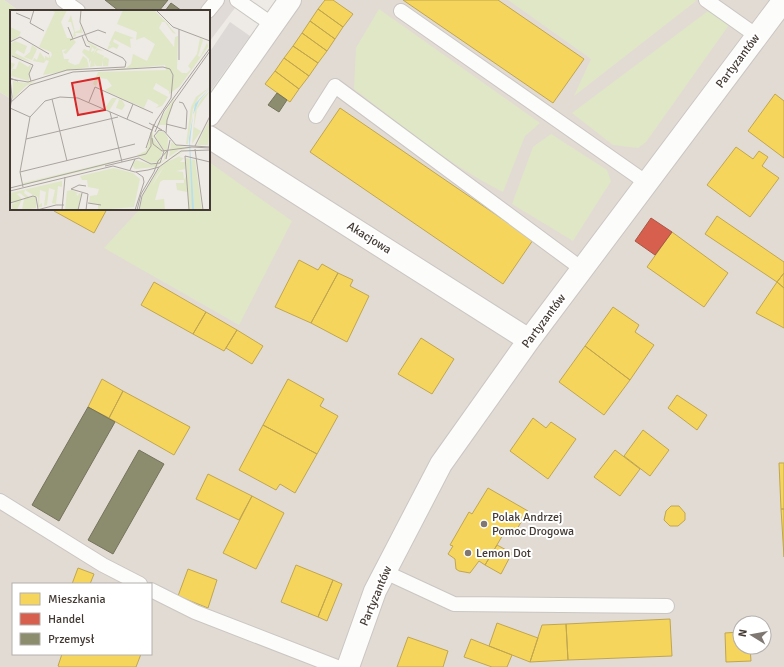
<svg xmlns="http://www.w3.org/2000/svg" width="784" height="667" viewBox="0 0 784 667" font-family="Signika,sans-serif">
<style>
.residential{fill:#e2dbd3;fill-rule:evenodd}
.industrial{fill:#e1dbd7}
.green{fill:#e0e7c6}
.parking{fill:#ddd9d6}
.homes{fill:#f6d55c;stroke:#c0a650}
.shops{fill:#d6604d;stroke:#aa5545}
.industry{fill:#8c8c6e;stroke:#76735c}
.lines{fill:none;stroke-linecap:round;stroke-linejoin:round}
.lane-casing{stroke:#cac6c2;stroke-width:16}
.street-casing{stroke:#cac6c2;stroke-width:24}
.lane{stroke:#fcfcfb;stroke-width:14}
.street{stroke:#fcfcfb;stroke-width:22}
.poi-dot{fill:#7f7872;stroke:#fff;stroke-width:1.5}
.labels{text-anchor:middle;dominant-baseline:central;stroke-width:4;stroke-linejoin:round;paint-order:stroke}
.street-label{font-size:12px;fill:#433a33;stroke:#fff}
.poi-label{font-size:12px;fill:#433a33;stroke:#fff;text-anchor:start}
.inset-road{fill:none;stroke:#aaa49e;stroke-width:1}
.view{fill:#d62828;fill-opacity:0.15;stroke:#d62828;stroke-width:2}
.inset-edge{fill:none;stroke:#433a33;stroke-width:2}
</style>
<rect width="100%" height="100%" fill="#eeeae6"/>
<path class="residential" d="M298 0H784V667H0V92L11 99V209H209V124ZM13 584H151V654H13ZM740 623H764V647H740Z"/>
<path class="industrial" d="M4 0H241L209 42V11H19Z"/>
<path class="green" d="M0 0H4L19 11H11V99L0 92Z
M508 0H695L696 1 574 96 591 59Z
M379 9 540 123 525 136 503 192C449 165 402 125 354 89L356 48Z
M708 11 729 25 646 142 638 148 613 145 572 113Z
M551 134 607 170 611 181 573 241 512 204 533 147Z
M209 162 292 221 239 325 104 248 140 209H209Z"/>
<path class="parking" d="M230 22 250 36 209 93V53Z"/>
<path class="homes" d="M325 0H333L353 14 343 27 318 9Z
M403 0H498L584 59 553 103Z
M318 9 343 27 335 39 310 21Z
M310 21 335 39 327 51 302 33Z
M302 33 327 51 318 63 293 46Z
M293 46 318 63 309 76 284 58Z
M284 58 309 76 299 89 275 71Z
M275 71 299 89 290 102 265 84Z
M775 94 784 101V158L748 131Z
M340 108 533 240 503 284 310 152Z
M736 147 753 159 759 151 768 157 762 166 779 178 750 217 707 185Z
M55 209H107L94 233 54 211Z
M717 216 784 262V273L777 282 705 234Z
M672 232 728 273 704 307 647 267Z
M299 260 318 270 322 264 338 273 311 323 275 307Z
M338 273 353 280 350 286 369 296 347 342 311 323Z
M784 273V288L777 282Z
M154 282 206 312 193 334 141 305Z
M777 282 784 288V328L756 313Z
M613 307 639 325 635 332 654 345 630 380 585 346Z
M206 312 237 330 224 351 193 334Z
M237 330 263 346 252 364 226 348Z
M421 338 454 359 432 394 398 374Z
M585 346 630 380 604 415 559 382Z
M102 379 123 391 109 418 88 407Z
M288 379 324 399 320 406 338 416 317 454 263 425Z
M123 391 190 427 174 455 109 418Z
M677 395 707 415 697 430 668 408Z
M533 418 546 428 551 422 576 439 548 479 510 451Z
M263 425 317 454 295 493 280 484 276 490 239 470Z
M643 430 669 450 650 476 624 456Z
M615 450 640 469 620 496 594 477Z
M779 463H784V509H781Z
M208 474 252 496 239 520 196 499Z
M488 488 528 511 512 537 504 533 485 565 479 561 470 573 459 571 456 569 455 559 448 554 453 546 450 545 469 512 472 514Z
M252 496 284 513 256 569 223 553Z
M671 506H679L685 513V520L678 526H670L664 520 666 511Z
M781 509H784V557Z
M497 545 512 553 501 574 485 565Z
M296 565 333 580 318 617 281 602Z
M78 568 94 574 90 584H72Z
M188 569 217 580 208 608 178 596Z
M333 580 342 584 327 621 318 617Z
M670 619 672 656 568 660 566 624Z
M497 623 538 638 530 662 489 646Z
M566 624 568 660 530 662 542 625Z
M740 632V647H750L751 661 726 662 725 633Z
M408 637 448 651 443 667H397Z
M471 639 512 655 507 667H492L464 657Z
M62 654H141L136 667H60L58 666Z"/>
<path class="shops" d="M651 218 672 232 655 255 635 241Z"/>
<path class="industry" d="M105 0H168L159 11H119Z
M171 3 182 11H165Z
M277 93 287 100 279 112 268 105Z
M88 407 115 422 59 521 32 505Z
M139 450 164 464 113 554 88 540Z"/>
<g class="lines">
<g class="lane-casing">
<path id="lane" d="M63 0 78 11
M237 0 273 25
M706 0 757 36
M208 11 217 0
M401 11 647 183
M316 116 335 86 582 269
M0 501 103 565 140 584
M385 572 454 604 667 606
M151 590 195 612 337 667"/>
</g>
<g class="street-casing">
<path id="street" d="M209 115 290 0
M209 137 529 340
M348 667 375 591 441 464 529 340 784 0"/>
</g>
<use href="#lane" class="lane"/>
<use href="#street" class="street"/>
</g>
<g class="poi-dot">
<circle cx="484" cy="524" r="4"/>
<circle cx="468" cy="553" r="4"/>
</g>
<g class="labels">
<g class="street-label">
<text transform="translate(738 61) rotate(-53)">Partyzantów</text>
<text transform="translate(369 238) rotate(32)">Akacjowa</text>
<text transform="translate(544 321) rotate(-53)">Partyzantów</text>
<text transform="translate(376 596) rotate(-67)">Partyzantów</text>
</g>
<g class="poi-label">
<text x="492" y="517">Polak Andrzej<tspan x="492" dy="14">Pomoc Drogowa</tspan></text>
<text x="476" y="553">Lemon Dot</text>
</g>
</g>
<g transform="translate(10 10)">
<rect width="200" height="200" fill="#eeeae6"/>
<path d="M41 0H57L51 12 57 28H62L58 30 62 28 66 32 56 44 53 42 57 39 52 40 54 49H59L58 52 65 55 69 54 73 46 77 49 79 57 33 65 39 51 36 50 34 53 23 51 24 48 27 50 30 42 35 49V46L39 48 40 43V48L42 45 41 42 29 37 45 2ZM113 0H144L160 16 158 15 166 24 163 23 155 12H152L149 18 164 37 165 27 168 26 167 59 172 63H177L181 59 178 56 187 44 190 28 193 30 188 46 190 47 197 33 198 35V37L170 76 159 84V81L146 73 143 79 158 87 152 96 146 98 149 95 138 89 134 98 100 83 95 80 102 76 97 69 89 68 86 76 83 74 88 62 156 60 155 55 116 59 90 60 116 58 121 54 123 44 137 51 145 34 134 27 126 30 127 22 107 14ZM61 5 65 22 70 20V15L73 23H65L66 26 63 27 64 22 61 12H58ZM0 17 11 22 9 26 0 32ZM105 21 124 28 120 29 121 38 104 29 103 32 109 35 107 39 103 37 97 40 99 35 101 36 99 34ZM5 31 17 36 14 44 7 40 5 43 22 52 0 46V34ZM75 31 87 37 85 40 82 37 81 42 85 40 83 45 87 38 94 41 88 40 86 42 94 46 93 49 95 47 99 49 98 56H93V50L92 56H86L84 52 85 56 80 57 81 50 79 53V49L72 42 74 39 79 41 81 36ZM22 35 27 39 22 50 14 47 20 42ZM9 51 18 57 21 54 19 71 1 66 2 60 5 61 1 59 0 52 5 54 2 59H6ZM3 71 15 73 26 71 16 76 3 89ZM200 77 189 87 183 99 178 134H176L181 97 186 87ZM200 81 187 99 184 117 191 121 182 134 185 100 192 88ZM165 87 156 115H148L155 102ZM102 88H106L112 90 115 95 112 100 106 98 109 90 107 88 99 101 95 98ZM200 109 198 135H187L193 122ZM143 116V128L153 140 149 152 140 153 127 145 136 141ZM148 121 154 122 158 128 157 145 155 150 146 157 125 159 122 155 126 150 142 155 154 150 155 141 145 127ZM161 132 169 136 182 138 169 140 159 147ZM176 140 159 150 147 166 142 176 157 152 174 144 169 147 174 148 170 152H175V159L166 161 173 162 174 170 177 164V182L167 180 166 173H174V170H153L150 172 145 190 154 189 155 200H129L133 185 150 157 164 145ZM176 148 185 150 192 200H179ZM109 150 90 157 13 175V173ZM104 158 123 163 130 169 124 197 88 200V194L79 193 80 186 87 185 89 179 78 177 77 170H72L70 166ZM52 171V194V177L48 176 46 194 42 193 45 180 39 178 37 195 34 196 36 182 30 180 29 195 32 193V197H28V187L23 185 31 176 23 185 15 180 14 183 19 187 16 188 10 183 7 184 12 189 7 200H2V194L6 193 1 192 0 183ZM62 180 68 183 66 184 68 186 69 183 71 184 68 200H55L57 181ZM23 186 26 188V198L12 200 14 189Z" fill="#e0e7c6"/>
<path d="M200 78 189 91 183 105 180 133 184 200H182L179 128 185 94Z" fill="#b7dfec"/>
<path class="inset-road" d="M24 0 20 13 34 21M146 0 163 17 200 31M6 3 20 9M58 17 63 29M169 19V50M72 26 76 36 80 37M60 30 88 20 96 23M0 32 10 27 39 44M2 46 23 55 19 64 21 71M0 69 18 72 57 60 115 57 116 52 113 48 78 31 70 12 71 0M42 89 57 151M79 92 85 77 143 103M0 93 20 75 63 62 153 57 160 59 163 65 161 88 146 111 141 123V136L136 144 0 178M0 98 20 107M0 99 2 87 0 68 8 71M100 102 112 152M117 109 123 94M139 113 152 120M156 114 176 119 177 101 173 93 169 92M145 122 154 101 200 38M156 123 157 110 163 93 200 41M142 128 143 134 152 141 182 137 200 138M16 129 108 107M185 136 200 106M136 138 144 114M185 139 193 200M156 149 160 130M95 156 129 148 141 154 150 153 154 141 144 126 149 120 154 121 166 135 200 137M120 160 125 149M10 162 125 134M13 177 10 162 20 107 35 91 50 87 68 88 142 120M61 179 78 184 76 200M61 179 69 175 76 176M0 181 103 156 125 162 138 160 149 157 171 141 200 140M0 193 23 186 26 187 28 199M78 193 91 195M27 200 46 195H54M52 200 55 167M68 200 72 183M125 200 134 172 133 167 126 162M127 200 131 184 144 162 148 151 158 140M129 200 132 186 149 157M179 200 175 146 200 152"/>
<path class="view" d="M89 68 95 100 68 105 62 73Z"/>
<rect width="200" height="200" class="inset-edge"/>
</g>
<rect x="12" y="583" width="140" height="72" fill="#ffffff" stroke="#b4b0ad"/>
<rect x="20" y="593" width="20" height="12" fill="#f6d55c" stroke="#b4b0ad"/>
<text x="48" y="603" font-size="12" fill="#433a33">Mieszkania</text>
<rect x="20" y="613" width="20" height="12" fill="#d6604d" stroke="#b4b0ad"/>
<text x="48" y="623" font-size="12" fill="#433a33">Handel</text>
<rect x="20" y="633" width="20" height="12" fill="#8c8c6e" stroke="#b4b0ad"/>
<text x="48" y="643" font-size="12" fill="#433a33">Przemysł</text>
<g transform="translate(752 635) rotate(281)"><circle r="19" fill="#ffffff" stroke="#b4b0ad"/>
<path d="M0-3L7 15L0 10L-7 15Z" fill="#7f7872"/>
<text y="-6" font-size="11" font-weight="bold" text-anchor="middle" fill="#433a33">N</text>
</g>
</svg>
